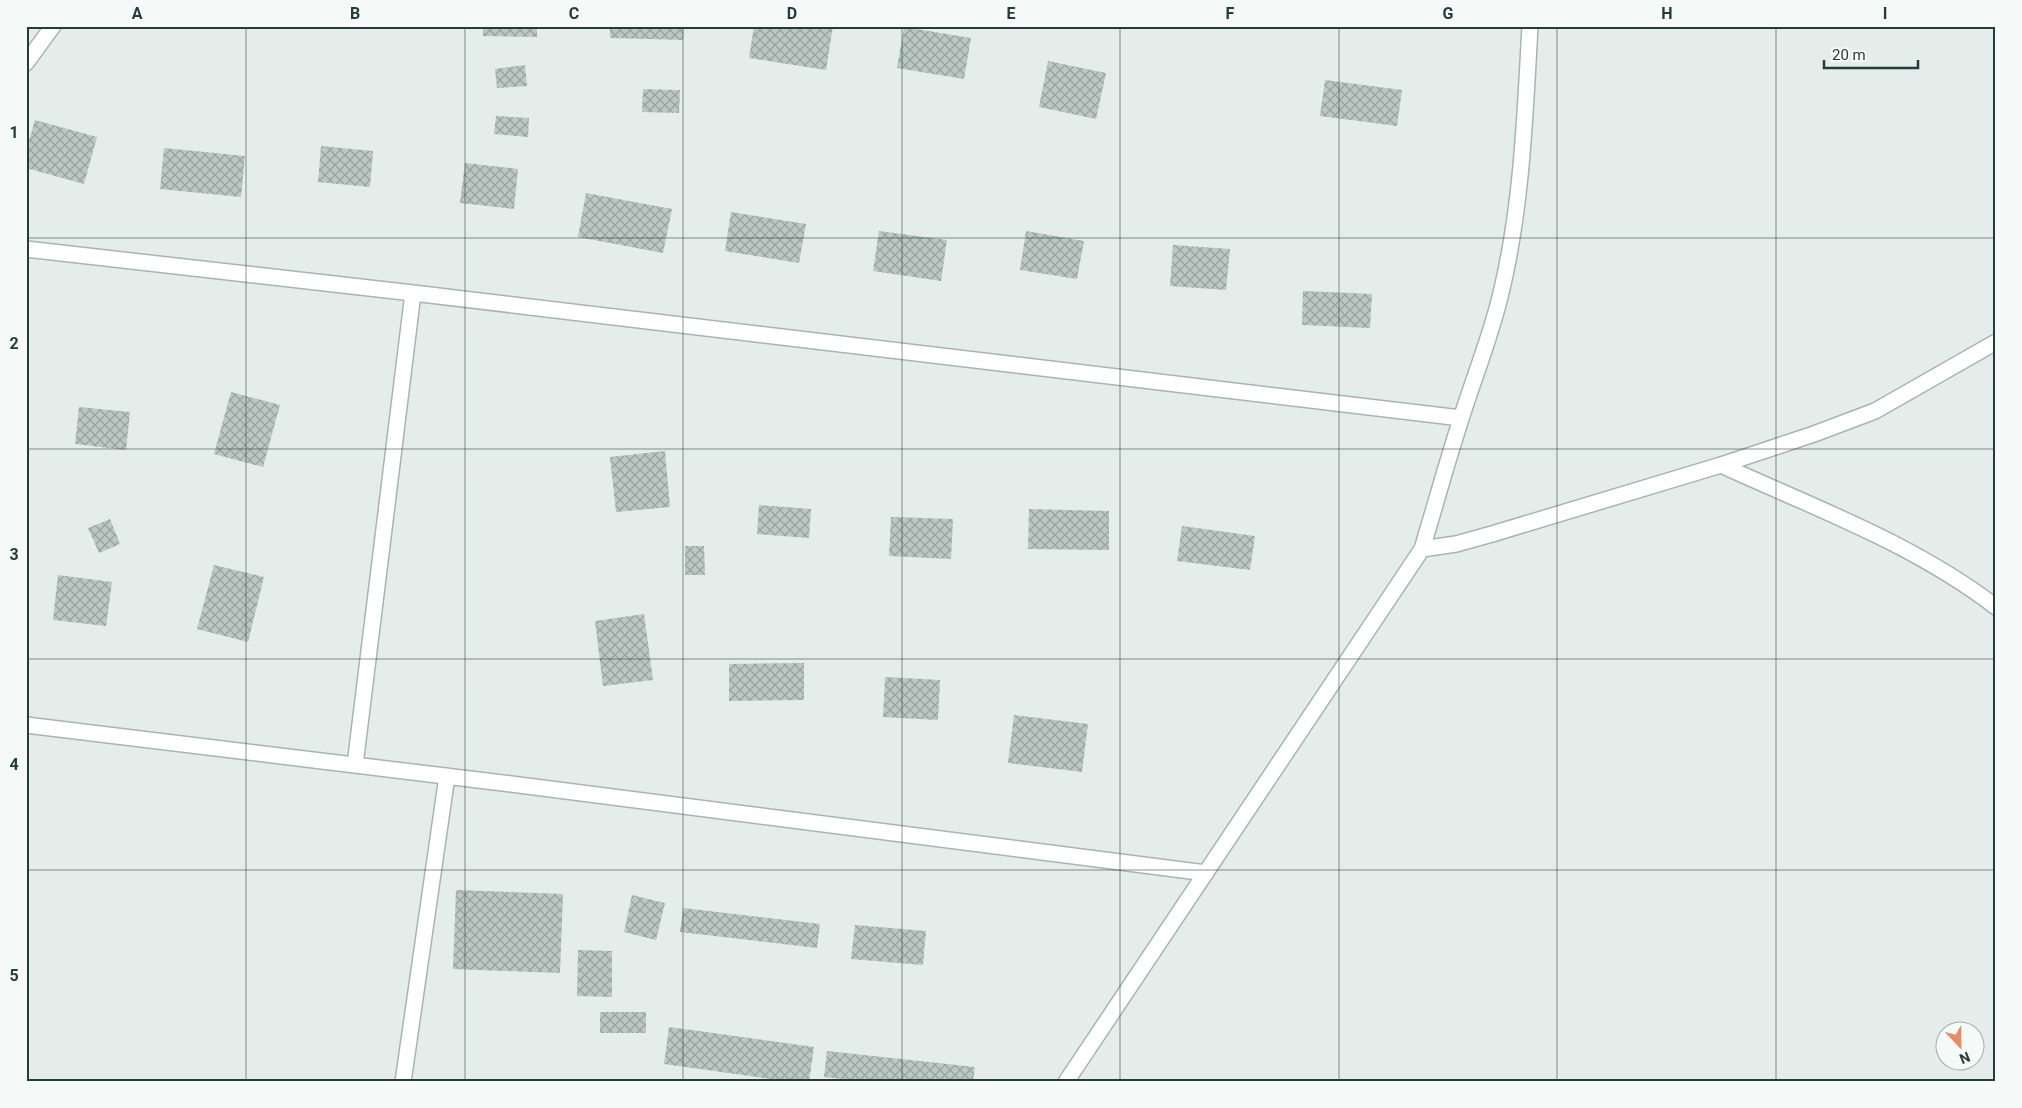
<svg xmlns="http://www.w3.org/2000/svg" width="2022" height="1108" viewBox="0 0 2022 1108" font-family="Roboto,sans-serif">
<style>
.building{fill:url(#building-cross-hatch)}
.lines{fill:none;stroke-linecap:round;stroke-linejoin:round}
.lane-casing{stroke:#a7b5b0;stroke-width:18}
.street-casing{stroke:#a7b5b0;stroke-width:18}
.lane{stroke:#fff;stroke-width:15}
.street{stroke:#fff;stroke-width:15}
.grid{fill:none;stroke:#253d38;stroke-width:1;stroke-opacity:0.55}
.neatline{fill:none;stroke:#253d38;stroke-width:2}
.grid-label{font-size:16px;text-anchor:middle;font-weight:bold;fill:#253d38}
</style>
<defs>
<pattern id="building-cross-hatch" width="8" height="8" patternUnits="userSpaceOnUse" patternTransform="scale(1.25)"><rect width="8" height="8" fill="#bac7c2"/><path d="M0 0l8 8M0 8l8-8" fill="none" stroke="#97a39f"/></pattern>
</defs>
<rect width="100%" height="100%" fill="#e4ede9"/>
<path class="building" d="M483 26H537V37L483 36Z
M610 26H684L683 40 610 38Z
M754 26H833L826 70 749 58Z
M904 27 971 38 964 79 897 68Z
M1048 61 1106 73 1096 119 1039 107Z
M525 65 527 86 497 88 495 69Z
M1325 80 1402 90 1397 126 1320 116Z
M643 89 680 90 679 113 642 112Z
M496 116 529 118 528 137 494 134Z
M35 120 97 137 84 184 26 168V151Z
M321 146 373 151 370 187 318 182Z
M164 148 245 156 241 197 160 189Z
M465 163 518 169 514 209 460 203Z
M586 193 672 209 663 253 578 237Z
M731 212 806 224 799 263 725 251Z
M879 231 947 240 941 281 873 271Z
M1026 231 1084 241 1077 279 1020 270Z
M1173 245 1230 249 1226 290 1170 286Z
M1303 291 1372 294 1370 328 1302 325Z
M231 392 280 405 263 467 214 454Z
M79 407 130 412 126 450 75 444Z
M665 451 670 507 616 512 610 457Z
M759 505 811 509 809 538 757 534Z
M1029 509 1109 511V550L1028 549Z
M891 517 953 519 951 559 889 556Z
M110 519 120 544 99 553 88 528Z
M1182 526 1255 536 1250 570 1177 561Z
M685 546H704L705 575H685Z
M214 565 264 577 248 642 197 629Z
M58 575 112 582 106 626 53 620Z
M644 614 653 680 603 686 595 621Z
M804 663V700L729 701V664Z
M885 677 940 680 938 720 883 717Z
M1014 715 1088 724 1082 772 1008 763Z
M456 890 563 894 560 973 453 969Z
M632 895 665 903 656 940 624 932Z
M683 908 820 924 817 948 680 932Z
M855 925 926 931 923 965 851 959Z
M578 950 612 951V997L577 996Z
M600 1012H646V1033H600Z
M669 1027 814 1047 809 1082H793L664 1064Z
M827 1051 975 1067 973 1082H871L824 1077Z"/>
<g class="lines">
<g class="lane-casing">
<path id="lane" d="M1721 465C1815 508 1914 544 1996 607"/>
</g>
<g class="street-casing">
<path id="street" d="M26 63 53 26
M26 249 413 293 1461 418
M1422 549C1435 506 1447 462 1461 419 1474 377 1491 336 1501 293 1522 206 1525 115 1530 26
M26 725 519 785 1206 873
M355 765 413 293
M403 1082 447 776
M1066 1082 1422 549 1456 544 1492 534 1721 465 1814 434 1875 411 1996 342"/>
</g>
<use href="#lane" class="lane"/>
<use href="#street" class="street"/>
</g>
<path class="grid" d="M246 26V1082M465 26V1082M683 26V1082M902 26V1082M1120 26V1082M1339 26V1082M1557 26V1082M1776 26V1082M26 238H1996M26 449H1996M26 659H1996M26 870H1996"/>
<rect width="2022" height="1108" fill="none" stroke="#f5f9f7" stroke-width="55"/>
<g transform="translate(1960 1046) rotate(158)"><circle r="24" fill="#f5f9f7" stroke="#a2aeab"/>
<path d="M0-4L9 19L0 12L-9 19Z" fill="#e78c67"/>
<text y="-8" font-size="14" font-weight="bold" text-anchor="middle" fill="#253d38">N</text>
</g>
<path d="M1824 60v8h94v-8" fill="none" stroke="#253d38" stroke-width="2.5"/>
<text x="1832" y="60" font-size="15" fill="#253d38" stroke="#f5f9f7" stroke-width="4" paint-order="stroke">20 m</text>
<rect x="28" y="28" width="1966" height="1052" class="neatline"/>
<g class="grid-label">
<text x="137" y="19">A</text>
<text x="355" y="19">B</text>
<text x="574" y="19">C</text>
<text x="792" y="19">D</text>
<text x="1011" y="19">E</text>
<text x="1230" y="19">F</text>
<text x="1448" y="19">G</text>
<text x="1667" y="19">H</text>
<text x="1885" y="19">I</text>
<text x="14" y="138">1</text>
<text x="14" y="349">2</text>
<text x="14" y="560">3</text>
<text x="14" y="770">4</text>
<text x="14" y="981">5</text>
</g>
</svg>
